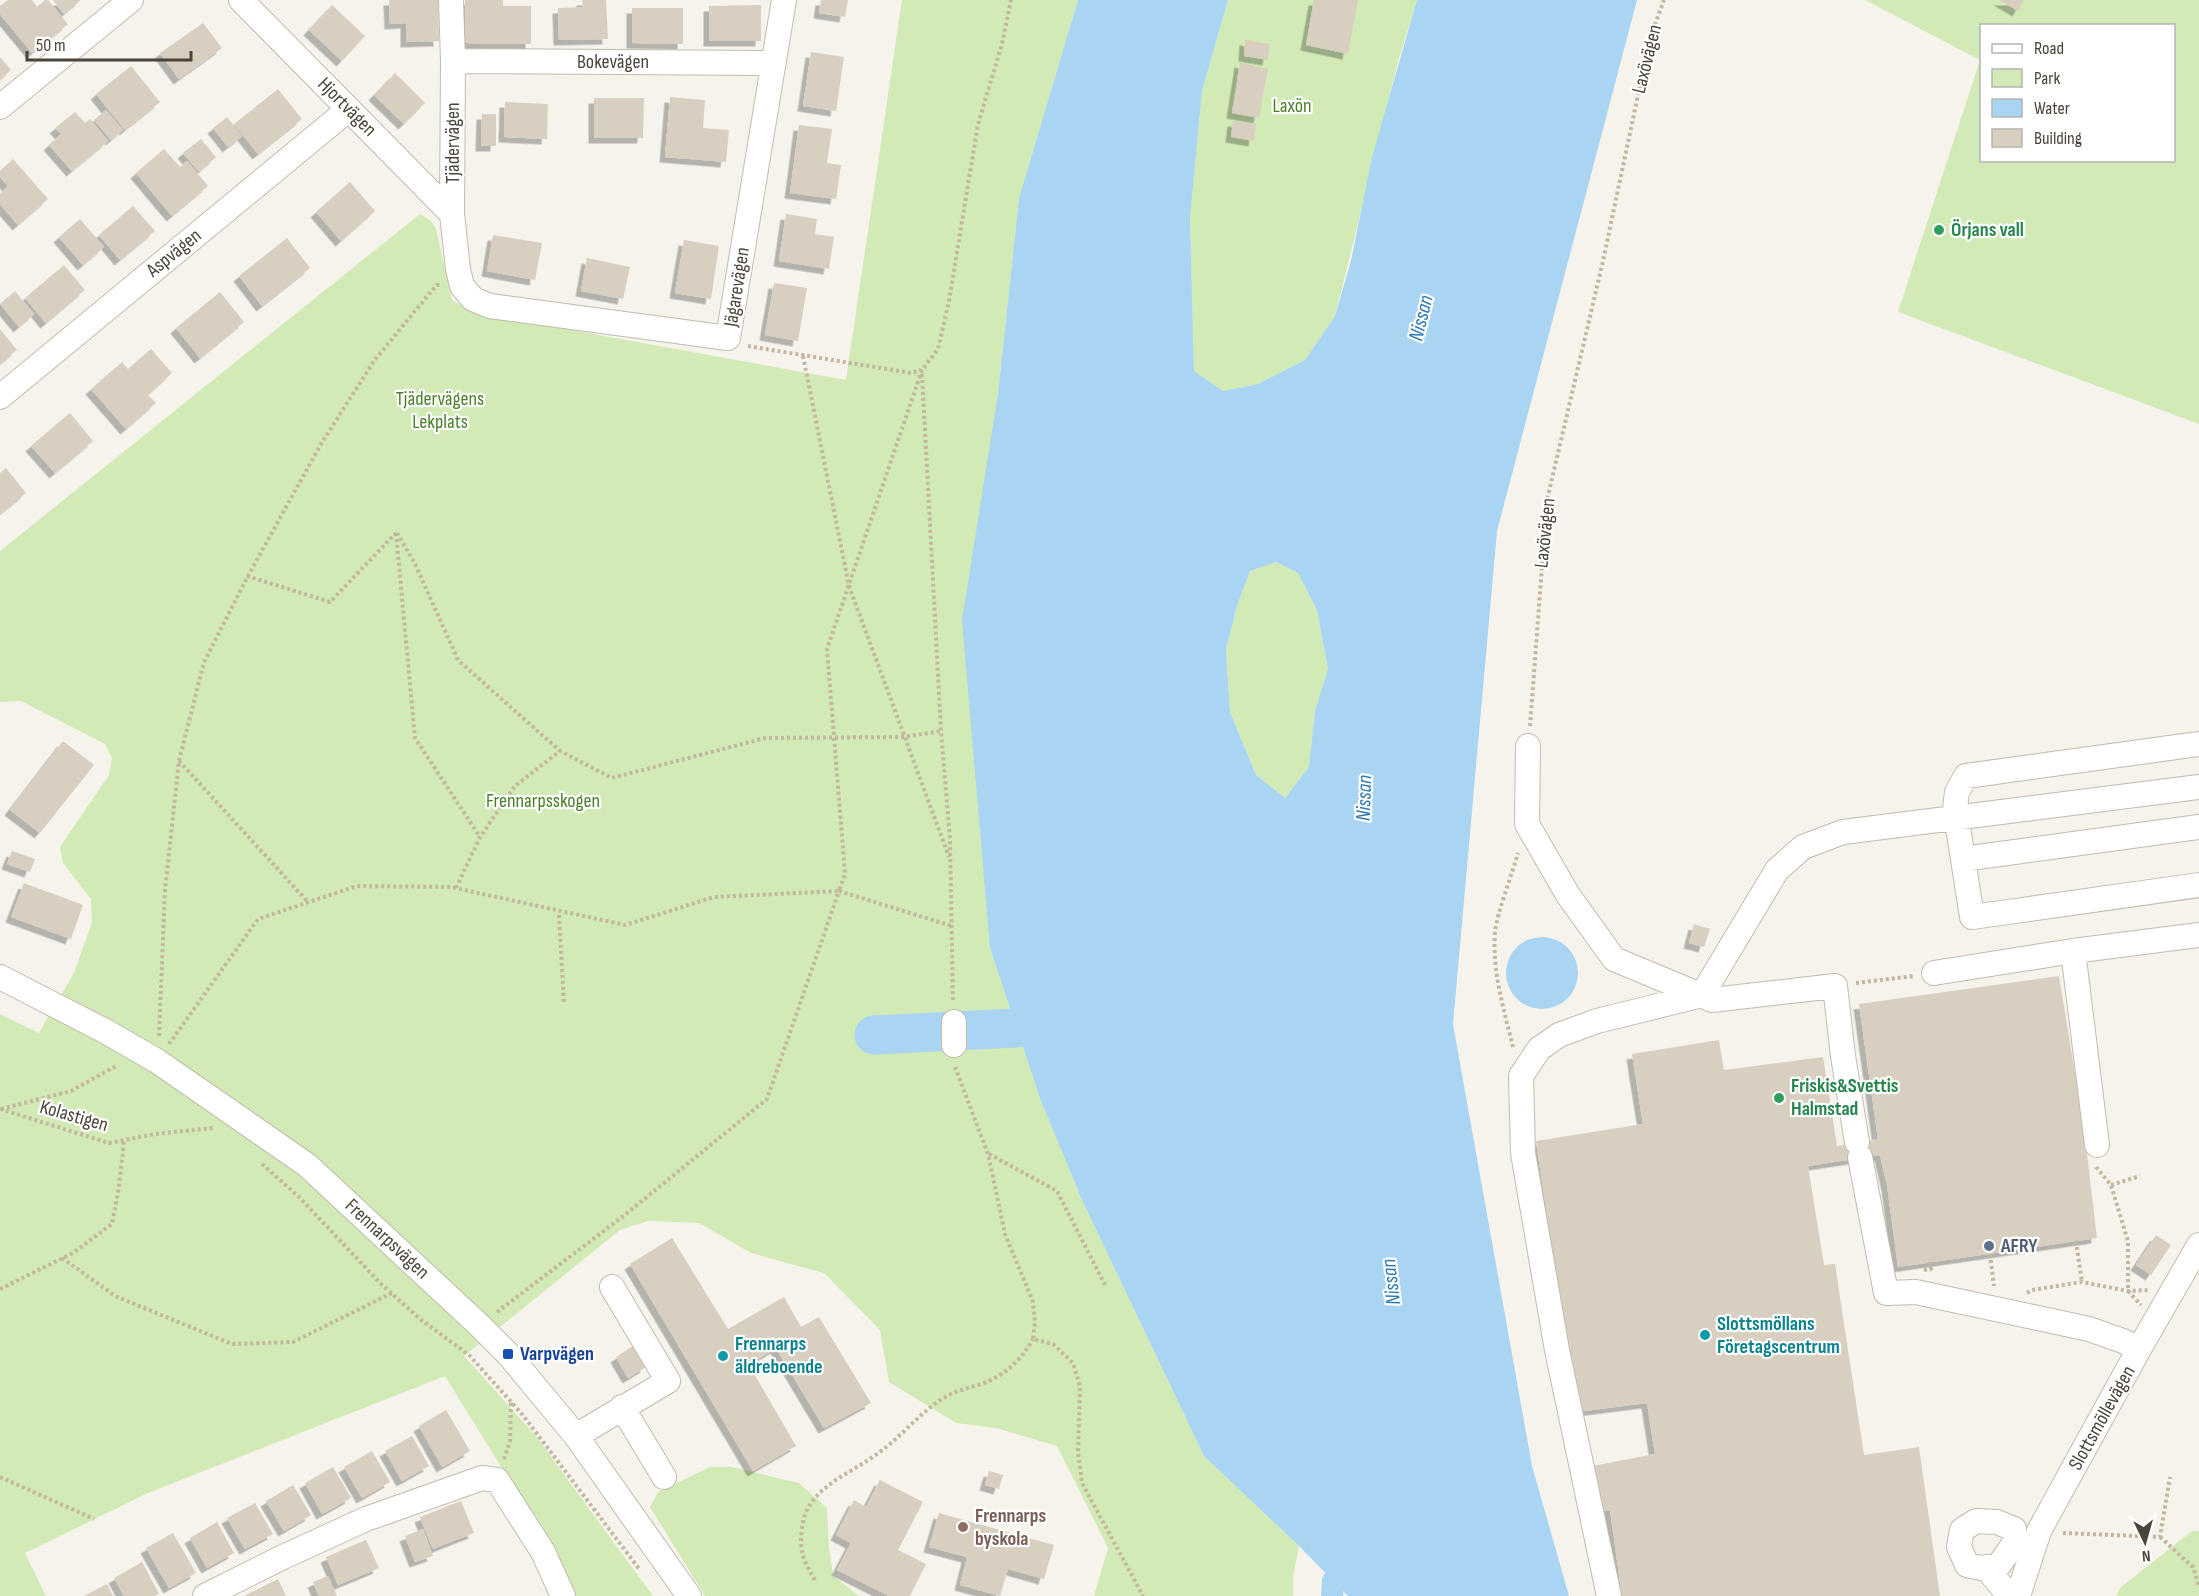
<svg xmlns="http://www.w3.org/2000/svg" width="2199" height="1596" viewBox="0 0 2199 1596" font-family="'Sofia Sans Condensed',sans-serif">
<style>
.green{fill:#d2eab5;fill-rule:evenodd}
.water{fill:#a9d4f2;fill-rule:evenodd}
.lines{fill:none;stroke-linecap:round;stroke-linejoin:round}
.canal{stroke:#a9d4f2;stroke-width:22}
.river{stroke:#a9d4f2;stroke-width:39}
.building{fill:#d8cfc1;filter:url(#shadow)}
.minor-casing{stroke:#c2bbae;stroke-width:26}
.path{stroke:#c4b79f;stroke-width:4;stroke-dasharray:3 3;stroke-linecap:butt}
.minor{stroke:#fff;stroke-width:24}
.leisure-dot{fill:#2e9e5b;stroke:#fff;stroke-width:2}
.service-dot{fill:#5c6f8a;stroke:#fff;stroke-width:2}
.culture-dot{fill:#0f9aa8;stroke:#fff;stroke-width:2}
.transit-dot{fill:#1a4fb4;stroke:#fff;stroke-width:2}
.education-dot{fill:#8d6e63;stroke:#fff;stroke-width:2}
.labels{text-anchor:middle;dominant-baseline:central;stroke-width:4.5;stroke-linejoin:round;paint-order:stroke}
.street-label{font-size:20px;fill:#4b4439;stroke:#fff}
.park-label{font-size:20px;fill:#4a7f2a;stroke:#fff}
.leisure-label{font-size:20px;font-weight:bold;fill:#27864d;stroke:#fff;text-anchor:start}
.service-label{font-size:20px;font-weight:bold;fill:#4e5e75;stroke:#fff;text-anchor:start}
.culture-label{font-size:20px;font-weight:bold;fill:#0d838f;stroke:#fff;text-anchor:start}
.transit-label{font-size:20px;font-weight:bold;fill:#164399;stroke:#fff;text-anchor:start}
.education-label{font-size:20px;font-weight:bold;fill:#785e54;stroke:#fff;text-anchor:start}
.water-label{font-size:21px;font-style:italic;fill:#2e7ab2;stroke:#fff}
</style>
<defs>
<filter id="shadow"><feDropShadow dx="-5.5" dy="5.5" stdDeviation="0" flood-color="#0004"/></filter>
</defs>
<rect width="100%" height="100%" fill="#f6f3ec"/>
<path class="green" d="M902 0H1078L1019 198 998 394 990 948 1041 1101 1082 1200 1204 1456 1299 1546 1293 1577V1596H1094L1108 1548 1057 1446 996 1428 956 1423 889 1382 880 1330 824 1273 751 1253 699 1223 648 1221 620 1230 464 1356 535 1435 653 1596H574L537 1518 508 1478 445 1376 148 1493 25 1553 46 1596H0V1014L39 1033 74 973 92 922 91 899 63 863 60 847 109 775 112 758 105 744 21 701 0 702V551L420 214 430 220 436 229 452 300 472 312 846 380Z
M1228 0H1417L1398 62 1335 316 1305 360 1258 384 1223 391 1194 371 1190 218 1202 91Z
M1865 0H2199V424L1898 312 1980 60ZM1982 26H2174V160H1982Z
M1276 562 1298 573 1317 610 1328 669 1315 711 1309 767 1285 798 1256 775 1230 712 1226 650 1237 606 1250 571Z
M710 1467H731L799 1483 827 1508 829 1547 833 1576 859 1596H705L650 1507 658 1492Z
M2192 1531H2199V1596H2116L2120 1588Z"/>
<path class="water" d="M1078 0H1228L1202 91 1190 218 1194 371 1223 391 1258 384 1305 360 1335 316 1351 261 1372 157 1417 0H1637L1497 531 1453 1024 1532 1466 1569 1596H1348L1299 1546 1204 1456 1082 1200 1041 1101 990 948 962 620 998 394 1019 198ZM1276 562 1298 573 1317 610 1328 669 1315 711 1309 767 1285 798 1256 775 1230 712 1226 650 1237 606 1250 571Z
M1506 973a36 36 0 1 1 72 0a36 36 0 1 1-72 0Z"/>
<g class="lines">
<path class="canal" d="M1332 1596 1333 1581"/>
<path class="river" d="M874 1035 1016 1028"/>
</g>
<path class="building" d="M8 0H32L37 7 45 0H48L68 24 32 53 0 14V6Z
M53 0H81L64 14Z
M389 0H438L439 41 406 42V23L390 24Z
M465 0H503V6H531V44L465 43Z
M582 0H606L608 39 559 40 558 8 583 7Z
M821 0H848L845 17 819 13Z
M1314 0H1358L1348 54 1306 45Z
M1999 0H2024L2018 11Z
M332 5 365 36 342 61 309 30Z
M761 5V41H709V6Z
M632 8H683V44L632 43Z
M203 23 222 48 179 79 160 53Z
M1245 40 1270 44 1268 60 1244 56Z
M811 52 844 57 836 111 803 106Z
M0 57 11 70 0 80Z
M1240 62 1268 69 1259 118 1232 113Z
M131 66 160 102 125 130 96 94Z
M395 73 425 103 404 124 374 95Z
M278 89 302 119 258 154 234 124Z
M670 97 705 100 703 128 729 130 726 162 665 157Z
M594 98H644L643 138H594Z
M505 102 548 104 547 139 504 137Z
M106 110 123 130 111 140 94 120Z
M75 112 85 123 90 119 108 141 72 171 49 145 61 134 55 128Z
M482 114H496V146H481Z
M227 117 242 136 228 147 213 128Z
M1233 121 1256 124 1254 141 1231 137Z
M799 125 832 129 827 163 841 165 836 199 790 193Z
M201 139 216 157 199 172 183 153Z
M164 149 180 167 187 161 208 186 172 216 136 173Z
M13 159 48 199 18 225 0 204V194L8 186 0 177V171Z
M350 182 375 211 341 241 316 212Z
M133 206 155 231 120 260 99 235Z
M786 214 817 219 815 234 834 237 829 269 779 261Z
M80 219 104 247 83 265 59 237Z
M493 235 542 243 535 280 487 271Z
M287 238 310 268 262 306 239 276Z
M684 240 719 246 711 299 675 293Z
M587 258 630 267 623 299 581 291Z
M64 265 85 290 46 323 25 298Z
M774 283 807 288 798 341 765 335Z
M15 291 34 314 19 327 0 304Z
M220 292 244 322 200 358 176 328Z
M0 329 17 350 0 364Z
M151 349 172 373 148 395 156 403 126 429 91 389 122 362 128 369Z
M70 413 93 441 55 473 31 446Z
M6 468 26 493 0 514V473Z
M63 741 94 765 40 833 10 810Z
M12 851 35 859 30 872 7 864Z
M24 883 83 905 71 939 11 917Z
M1694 924 1710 929 1704 947 1689 943Z
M2059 976 2084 1128 2097 1238 1898 1267 1887 1185 1880 1155 1808 1166 1824 1265 1835 1264 1864 1455 1919 1447 1940 1596H1622L1610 1510 1597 1512 1587 1467 1655 1454 1647 1403 1576 1412 1536 1141 1643 1124 1632 1054 1719 1040 1724 1070 1823 1057 1837 1146 1878 1139 1859 1004Z
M2156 1235 2171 1245 2151 1275 2136 1265Z
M672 1238 728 1329 784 1297 801 1327 819 1317 871 1403 824 1428 776 1348 749 1365 796 1446 753 1471 630 1264Z
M633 1346 646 1367 628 1378 616 1357Z
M446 1410 470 1451 442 1467 419 1426Z
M412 1436 429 1466 402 1481 385 1451Z
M372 1451 390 1482 362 1498 344 1467Z
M333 1467 351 1498 322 1514 305 1483Z
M989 1471 1003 1475 999 1489 985 1485Z
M880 1480 923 1502 898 1550 926 1564 910 1596H889L837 1570 851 1543 836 1535 854 1500 866 1507Z
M293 1485 311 1515 284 1531 266 1501Z
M461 1501 474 1533 433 1549 420 1517Z
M255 1503 273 1534 245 1549 227 1518Z
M939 1513 1054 1545 1044 1579 1008 1569 1000 1596 960 1585 967 1557 929 1547Z
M217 1522 234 1553 207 1568 190 1538Z
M423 1529 433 1556 415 1562 405 1536Z
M173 1533 196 1573 169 1588 146 1548Z
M366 1540 379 1568 338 1585 326 1557Z
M142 1562 159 1594 155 1596H124L114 1578Z
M328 1576 337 1596H319L313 1582Z
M278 1579 286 1596H244Z
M107 1584 113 1596H84Z"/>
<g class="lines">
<g class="minor-casing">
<path id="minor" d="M241 0 452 214
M451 0 453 61 452 214 458 269 462 286 473 299 490 306 728 338 784 0
M453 61 773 63
M0 107 131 0
M0 397 349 109
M2199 744 1966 776 1957 792 1955 808 1972 917 2199 885
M1528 746 1527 824 1568 895 1614 959 1712 1000 1835 986 1843 1056 1857 1142
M1963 859 2199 827
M2073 951 2097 1145
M1934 973 2073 951 2199 935
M0 977 105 1031 157 1061 307 1165 479 1325 508 1354 576 1436 689 1596
M954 1022V1045
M1860 1157 1886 1293 1916 1292 2089 1329 2123 1341 2139 1349
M622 1407 664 1477
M576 1436 668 1381 612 1287
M1976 1521 1997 1522 2014 1529 2015 1542 1999 1565 1981 1568 1967 1565 1959 1547 1962 1530Z
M1986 1568 2002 1587 2018 1596 2039 1531 2139 1349 2199 1245
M205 1596 283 1557 366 1519 482 1478 497 1480 543 1552 563 1596
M1609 1596 1557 1350 1523 1153 1521 1076 1539 1049 1559 1035 1597 1021 1702 995 1777 870 1803 847 1843 832 2199 787"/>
</g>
<path class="path" d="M748 346 911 373 921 370
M803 356 849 586 949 857
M922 374 941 731 950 839 953 1002
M396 533 415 738 480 837
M397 533 415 564 458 660 560 751
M247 576 330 602 396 533
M1530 726 1547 500 1603 261 1650 38 1664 0
M179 761 308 902
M456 888 480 837 515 786 560 751 612 778 765 738 904 737 941 731
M559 915 564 1004
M1856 983 1914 976
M159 1036 165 890 179 761 204 662 249 574 321 444 374 361 429 294 437 285H440
M169 1044 258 919 357 886 451 887 625 925 714 897 839 891 845 874 827 649 922 370 938 349 949 301 978 124 1002 44 1011 0
M1513 1047C1504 1010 1492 972 1495 933 1497 912 1512 875 1518 853
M955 1067 988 1154 1005 1234 1033 1302 1035 1322 1033 1339 1053 1344 1073 1363 1080 1386 1078 1453 1082 1483 1143 1596
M0 1109 109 1143 155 1134 213 1128
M1 1109 71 1091 118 1065
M989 1154 1057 1191 1105 1285
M262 1164 299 1197 380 1283 420 1319 469 1355 522 1414 640 1570
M2096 1167 2111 1185 2128 1241V1291L2141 1305
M2111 1185 2140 1176
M2076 1241 2082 1282
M1990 1254 1994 1286
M62 1258 115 1296 232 1344 293 1342 392 1293
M1924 1270 1931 1269 1930 1262
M0 1289 73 1253 112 1224 119 1187 124 1141
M2027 1293 2032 1290 2082 1282 2128 1291 2149 1290
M497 1312 626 1214 767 1099 839 891 952 926
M504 1459 510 1441 511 1403
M0 1477 94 1519
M2063 1533 2160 1537 2170 1477
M2160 1537 2193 1567 2199 1587
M815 1580C803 1560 799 1551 802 1528 806 1488 849 1475 877 1454 900 1438 917 1416 940 1400 952 1392 965 1389 978 1385 1003 1377 1020 1362 1033 1339"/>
<use href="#minor" class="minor"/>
</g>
<g class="leisure-dot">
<circle cx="1939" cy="230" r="6"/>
<circle cx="1779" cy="1098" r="6"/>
</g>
<circle class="service-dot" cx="1989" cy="1246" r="6"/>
<g class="culture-dot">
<circle cx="1705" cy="1335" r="6"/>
<circle cx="723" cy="1356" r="6"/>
</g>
<rect class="transit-dot" x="502" y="1348" width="12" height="12" rx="3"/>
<circle class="education-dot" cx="963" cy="1527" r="6"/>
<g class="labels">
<g class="street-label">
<text transform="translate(1647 59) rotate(-76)">Laxövägen</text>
<text x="613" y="62">Bokevägen</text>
<text transform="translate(347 107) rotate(45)">Hjortvägen</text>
<text transform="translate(453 143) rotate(-90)">Tjädervägen</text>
<text transform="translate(174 253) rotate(-39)">Aspvägen</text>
<text transform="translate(737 287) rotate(-81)">Jägarevägen</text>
<text transform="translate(1545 533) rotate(-84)">Laxövägen</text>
<text transform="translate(74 1116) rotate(16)">Kolastigen</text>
<text transform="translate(387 1239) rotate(43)">Frennarpsvägen</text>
<text transform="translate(2102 1418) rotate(-61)">Slottsmöllevägen</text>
</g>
<g class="park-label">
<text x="1292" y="106">Laxön</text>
<text x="440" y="399">Tjädervägens<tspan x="440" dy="23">Lekplats</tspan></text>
<text x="543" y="801">Frennarpsskogen</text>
</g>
<g class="leisure-label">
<text x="1951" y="230">Örjans vall</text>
<text x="1791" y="1086">Friskis&amp;Svettis<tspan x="1791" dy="23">Halmstad</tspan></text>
</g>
<g class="service-label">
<text x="2001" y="1246">AFRY</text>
</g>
<g class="culture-label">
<text x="1717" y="1324">Slottsmöllans<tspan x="1717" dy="23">Företagscentrum</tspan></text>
<text x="735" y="1344">Frennarps<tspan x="735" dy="23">äldreboende</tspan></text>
</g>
<g class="transit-label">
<text x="520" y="1354">Varpvägen</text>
</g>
<g class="education-label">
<text x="975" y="1516">Frennarps<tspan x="975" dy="23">byskola</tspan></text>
</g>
<g class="water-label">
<text transform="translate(1421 318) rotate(-76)">Nissan</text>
<text transform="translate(1364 798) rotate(-88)">Nissan</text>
<text transform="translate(1391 1282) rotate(-97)">Nissan</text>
</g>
</g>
<rect x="1980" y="24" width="195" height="138" fill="#ffffff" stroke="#b7b4b0" stroke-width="1.5"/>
<rect x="1992" y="44" width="30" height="9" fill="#ffffff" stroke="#b7b4b0" stroke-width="1.5"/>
<text x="2034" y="54" font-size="18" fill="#4b4439">Road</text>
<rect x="1992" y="69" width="30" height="18" fill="#d2eab5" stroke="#b7b4b0" stroke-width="1.5"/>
<text x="2034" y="84" font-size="18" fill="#4b4439">Park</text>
<rect x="1992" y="99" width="30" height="18" fill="#a9d4f2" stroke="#b7b4b0" stroke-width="1.5"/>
<text x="2034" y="114" font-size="18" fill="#4b4439">Water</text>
<rect x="1992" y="129" width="30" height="18" fill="#d8cfc1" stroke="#b7b4b0" stroke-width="1.5"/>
<text x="2034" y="144" font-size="18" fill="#4b4439">Building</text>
<g transform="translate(2145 1542) rotate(175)" stroke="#ffffff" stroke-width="4.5" paint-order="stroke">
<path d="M0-4.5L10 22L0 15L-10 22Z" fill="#4b4439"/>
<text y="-9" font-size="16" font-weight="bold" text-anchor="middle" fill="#4b4439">N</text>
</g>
<path d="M27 51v9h164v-9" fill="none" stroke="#4b4439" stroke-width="3"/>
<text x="36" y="51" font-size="18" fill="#4b4439" stroke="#ffffff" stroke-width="4.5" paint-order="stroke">50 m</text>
</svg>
